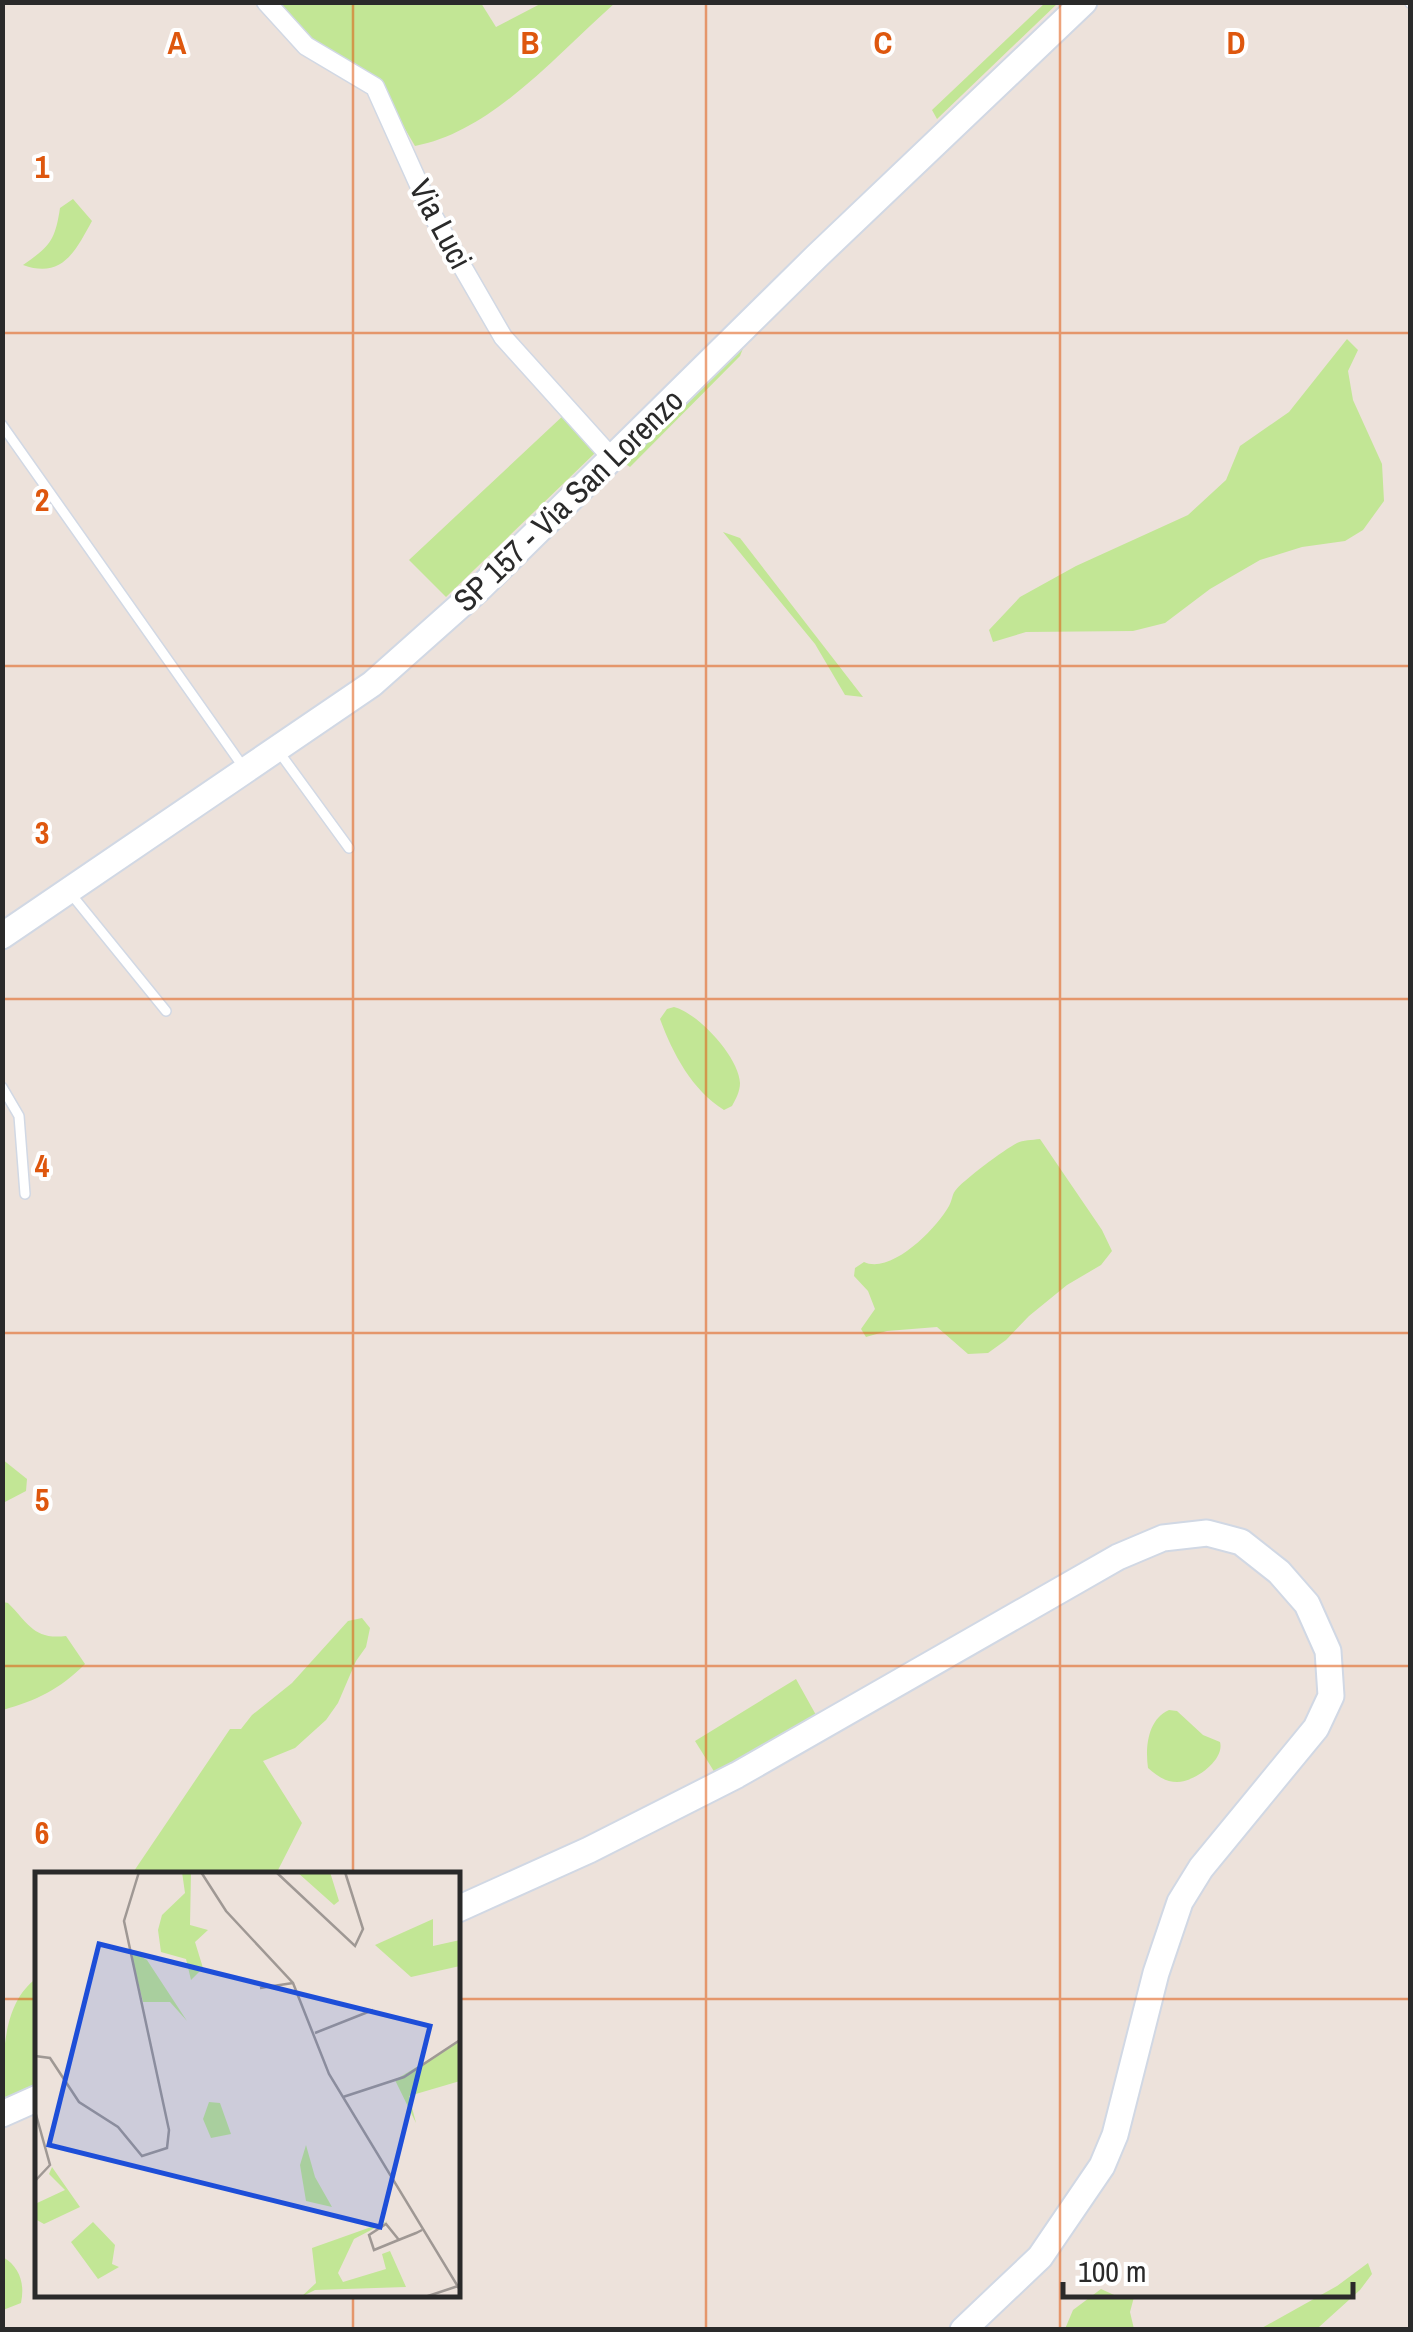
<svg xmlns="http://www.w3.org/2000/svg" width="1413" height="2332" viewBox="0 0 1413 2332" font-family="'Archivo Narrow',sans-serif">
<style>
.green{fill:#c2e695}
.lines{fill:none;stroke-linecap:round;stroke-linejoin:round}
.lane-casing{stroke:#d1d8e4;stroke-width:12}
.street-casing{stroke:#d1d8e4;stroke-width:21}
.secondary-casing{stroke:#d1d8e4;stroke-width:29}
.lane{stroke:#fff;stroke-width:9}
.street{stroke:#fff;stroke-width:18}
.secondary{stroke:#fff;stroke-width:25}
.grid{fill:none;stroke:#de570e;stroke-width:2.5;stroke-opacity:0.55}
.labels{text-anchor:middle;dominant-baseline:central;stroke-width:8;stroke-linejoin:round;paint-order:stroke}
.street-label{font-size:32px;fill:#2a2a2a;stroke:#fff}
.inset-road{fill:none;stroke:#9f9894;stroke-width:2.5}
.view{fill:#1d4ed8;fill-opacity:0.15;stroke:#1d4ed8;stroke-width:5}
.inset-edge{fill:none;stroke:#2a2a2a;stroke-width:5}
.grid-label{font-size:32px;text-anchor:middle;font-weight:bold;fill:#de570e;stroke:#fff;stroke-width:8;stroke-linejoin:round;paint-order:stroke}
</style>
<rect width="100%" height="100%" fill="#ede2db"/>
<path class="green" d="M275 3H481L496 27 542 3H615C558 53 492 132 415 146L391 105 315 44Z
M1045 3H1058L937 119 932 110Z
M73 199 92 221C75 252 62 279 23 265 50 246 55 241 60 208Z
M749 333 740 356 630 467 617 458Z
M1347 339 1358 350 1348 371 1353 400 1382 464 1384 501 1363 530 1345 541 1302 547 1260 560 1210 589 1165 623 1133 631 1026 632 993 642 989 630 1020 597 1076 566 1188 515 1226 480 1240 446 1289 412Z
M566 413 594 443 595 453 446 597 409 560Z
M723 532 740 538 863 697 845 695 815 644Z
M674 1007C698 1013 739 1057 740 1083 740 1091 736 1099 732 1106L724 1110C692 1090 673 1054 660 1019L667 1009Z
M1040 1139 1102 1230 1112 1251 1101 1265 1067 1285 1029 1316 1006 1340 988 1353 968 1354 937 1327 887 1331 866 1337 861 1329 875 1309 868 1291 854 1276 855 1268 864 1262C891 1275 937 1228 949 1206 952 1201 952 1195 955 1191 962 1181 1005 1149 1017 1143 1023 1140 1032 1140 1040 1139Z
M2 1459 27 1479 26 1491 3 1503Z
M3 1602 8 1603C29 1624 34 1640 66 1636L85 1664C59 1690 37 1700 3 1710Z
M362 1618 370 1628 366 1647 356 1661 338 1703 326 1720 295 1748 263 1761 302 1823 276 1874H132L230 1729H241L252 1715 292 1683 348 1621Z
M796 1679 816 1715 715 1773 695 1741Z
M1169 1710 1177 1711 1203 1735 1220 1742C1225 1760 1195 1782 1177 1782 1165 1782 1156 1775 1148 1768 1145 1747 1148 1719 1169 1710Z
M37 1978V2088L3 2104C3 2064 0 2004 37 1978Z
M3 2257C20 2267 25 2284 21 2303L3 2310Z
M1368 2263 1372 2274 1360 2290 1319 2327 1260 2329 1337 2286Z
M1101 2289 1123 2299 1134 2297 1130 2312 1134 2329H1065L1073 2310Z"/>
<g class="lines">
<g class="lane-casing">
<path id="lane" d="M1410 2V3
M2 425 244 768
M279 752 349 848
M71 894 166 1011
M2 1087 19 1116 25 1194"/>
</g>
<g class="street-casing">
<path id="street" d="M266 2 306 46 375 87 433 216 503 337 612 458"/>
</g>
<g class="secondary-casing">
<path id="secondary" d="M2 936 372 684 480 588 816 257 1084 2
M458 1909 589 1850 737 1775 1118 1557 1163 1538 1207 1533 1241 1542 1279 1572 1307 1604 1328 1651 1331 1696 1316 1728 1201 1868 1180 1902 1156 1973 1115 2135 1102 2166 1040 2257 963 2330
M2 2114 38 2098"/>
</g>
<use href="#lane" class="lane"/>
<use href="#street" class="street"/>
<use href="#secondary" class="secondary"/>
</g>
<path class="grid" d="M353 2V1874M706 2V2330M1060 2V2330M2 333H1410M2 666H1410M2 999H1410M2 1333H1410M2 1666H1410M2 1999H38M458 1999H1410M353 2294V2330"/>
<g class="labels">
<g class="street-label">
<text transform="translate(441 224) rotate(62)">Via Luci</text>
<text transform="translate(568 500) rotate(-44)">SP 157 - Via San Lorenzo</text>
</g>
</g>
<g transform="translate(35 1872)">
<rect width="425" height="425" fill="#ede2db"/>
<path d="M147 0 156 1 155 53 173 58 160 70 168 96 156 108 151 87 126 80 123 58 127 43 150 21ZM262 0H295L304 29 299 33ZM398 47V74L425 68V94L376 105 340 73ZM95 78 112 88 152 149 135 130H108ZM423 170 425 209 374 224 381 251 360 208ZM174 230 185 231 196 262 176 266 168 247ZM271 273 280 305 297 335 271 329 265 293ZM17 295 45 335 9 352 0 347V332L30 318 14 302ZM353 349 319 367 303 401 308 410 351 397 347 382 355 379 371 415 280 418 266 425 281 411 277 376ZM58 350 80 373 77 392 84 395 63 407 36 370Z" fill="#c2e695"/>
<path class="inset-road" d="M166 0 191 39 258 111 294 202 425 418M241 0 320 74 328 57 310 0M225 116 258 111M280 161 338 138M0 184 15 186 44 230 83 255 107 284 132 276 134 258 89 49 104 0M308 225 369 205 425 168M0 239 15 293 0 309M364 368 351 352 334 363 339 378 361 369 381 361 387 358M390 425 423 414"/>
<path class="view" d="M64 72 395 154 345 355 14 273Z"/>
<rect width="425" height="425" class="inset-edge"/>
</g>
<g class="grid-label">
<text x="177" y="54">A</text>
<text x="530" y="54">B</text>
<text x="883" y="54">C</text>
<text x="1236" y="54">D</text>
<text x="42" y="178">1</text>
<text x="42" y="511">2</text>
<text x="42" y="844">3</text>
<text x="42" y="1177">4</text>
<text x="42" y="1511">5</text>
<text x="42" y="1844">6</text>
</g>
<rect width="1413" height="2332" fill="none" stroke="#2a2a2a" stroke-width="10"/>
<path d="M1063 2282v15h290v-15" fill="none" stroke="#2a2a2a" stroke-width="5"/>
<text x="1078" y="2282" font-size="30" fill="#2a2a2a" stroke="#ffffff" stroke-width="8" paint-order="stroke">100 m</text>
</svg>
